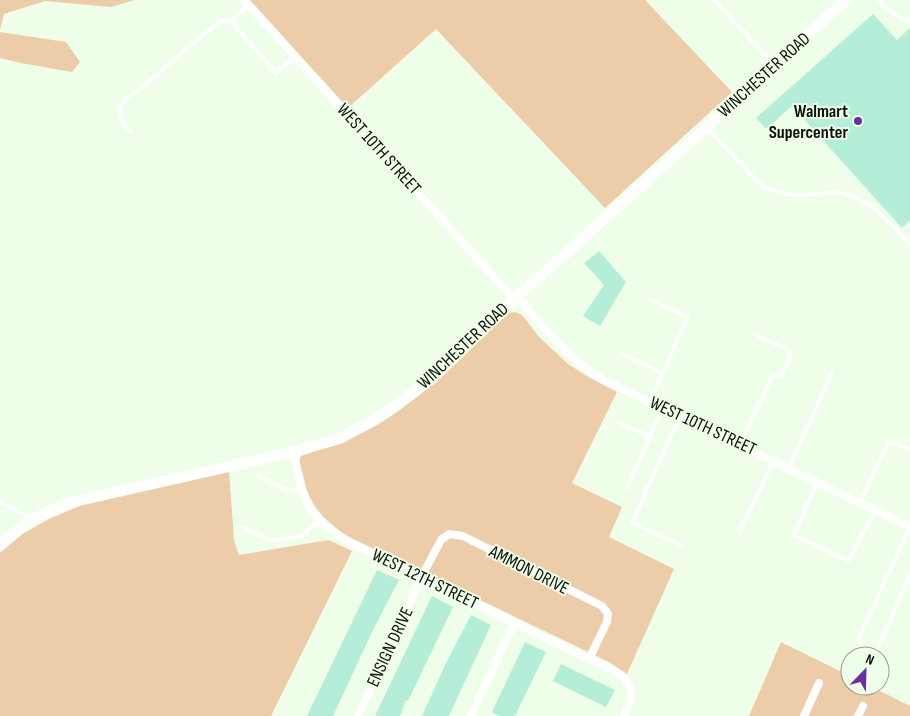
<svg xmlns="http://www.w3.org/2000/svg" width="910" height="716" viewBox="0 0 910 716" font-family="'Sofia Sans Condensed',sans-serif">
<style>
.green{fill:#edccaa}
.building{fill:#b4eed8}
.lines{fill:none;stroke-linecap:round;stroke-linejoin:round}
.lane{stroke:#fff;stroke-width:4}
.street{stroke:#fff;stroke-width:8}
.secondary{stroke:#fff;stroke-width:11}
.poi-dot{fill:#6b2fa4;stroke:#effee9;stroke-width:2}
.labels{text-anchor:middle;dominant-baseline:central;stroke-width:4;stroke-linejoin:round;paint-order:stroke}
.street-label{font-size:18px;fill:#090f07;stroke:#effee9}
.poi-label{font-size:18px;font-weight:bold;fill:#090f07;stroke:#effee9;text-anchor:end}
</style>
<rect width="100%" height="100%" fill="#effee9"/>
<path class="green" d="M0 0H135L111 7 45 1 4 14 0 30Z
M250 0H645L732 92 605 208 436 29 348 108Z
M0 32 66 42 80 62 72 72 21 63 0 58Z
M515 312 522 315 539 337 568 364 590 378 617 392 572 483 622 507 609 537 674 569 627 674 609 662 343 534C322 517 310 505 303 478 301 470 298 464 301 456 331 446 362 436 388 418 432 389 470 349 508 313Z
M229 471 234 540 239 555 329 540 352 551 271 716H0V553L21 535 49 519 82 505Z
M781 642 850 676V686H870L910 706V716H749Z"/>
<path class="building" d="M873 14 897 40 910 28V220L902 228 792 106 766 129 756 118Z
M599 251 626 282 600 326 583 316 604 285 584 263Z
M377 570 399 580 373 630 333 716H307Z
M432 596 453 607 408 701 406 700 400 716H375Z
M471 615 491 625 449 716H422L445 665Z
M525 642 546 652 515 716H499L492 712Z
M561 664 615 690 606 707 553 681Z"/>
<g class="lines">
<path class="lane" d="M714 0 773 63
M878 0C888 8 897 19 910 22
M231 21 276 73 296 57
M708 129 759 183C778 196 795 196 817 194 822 193 828 192 833 192 867 194 888 221 910 244
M130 132 121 119 120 107 127 98 157 76 166 66 220 21H231L248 5
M622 354 663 373
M650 401 688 317 651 300
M680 416 632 523 681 545
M618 422 649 436
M740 444 772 377 782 375 790 356V352L787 349 754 334
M789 468 832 373
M258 476 289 491 302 488
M817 483 794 535 848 561 875 511
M627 489 663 407
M0 502 30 518
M860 502 889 441 910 450
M242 527 272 541 302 536 319 521
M910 527 858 640 863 650 870 654 877 651 910 574
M739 532 774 460"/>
<path class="street" d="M244 0 514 299
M517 297C543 327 567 357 600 378L910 527
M293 452 304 496 310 509 320 522 352 544 589 659C604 666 634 675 631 697 630 704 626 710 624 716
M358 716 421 578 441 540 449 534 463 536 602 606 608 614 607 622 589 659
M471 716 514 623
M804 716 819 683
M858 716 863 706"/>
<path class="secondary" d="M0 545 32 519 72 502 293 452 341 438 384 414 434 377 517 297 706 128 846 0"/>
</g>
<circle class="poi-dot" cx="858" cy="121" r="5"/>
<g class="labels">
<g class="street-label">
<text transform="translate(764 75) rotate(-42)">WINCHESTER ROAD</text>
<text transform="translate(379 149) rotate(48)">WEST 10TH STREET</text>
<text transform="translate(463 346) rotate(-43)">WINCHESTER ROAD</text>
<text transform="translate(703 426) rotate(25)">WEST 10TH STREET</text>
<text transform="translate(529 570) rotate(27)">AMMON DRIVE</text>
<text transform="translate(425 579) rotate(26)">WEST 12TH STREET</text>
<text transform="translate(390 647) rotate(-65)">ENSIGN DRIVE</text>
</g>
<g class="poi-label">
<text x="848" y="111">Walmart<tspan x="848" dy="21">Supercenter</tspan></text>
</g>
</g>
<g transform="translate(865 671) rotate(23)"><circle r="24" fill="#effee9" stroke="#939e8f"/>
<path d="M0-4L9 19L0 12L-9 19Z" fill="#6b2fa4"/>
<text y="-8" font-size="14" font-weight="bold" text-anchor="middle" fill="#090f07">N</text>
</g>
</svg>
